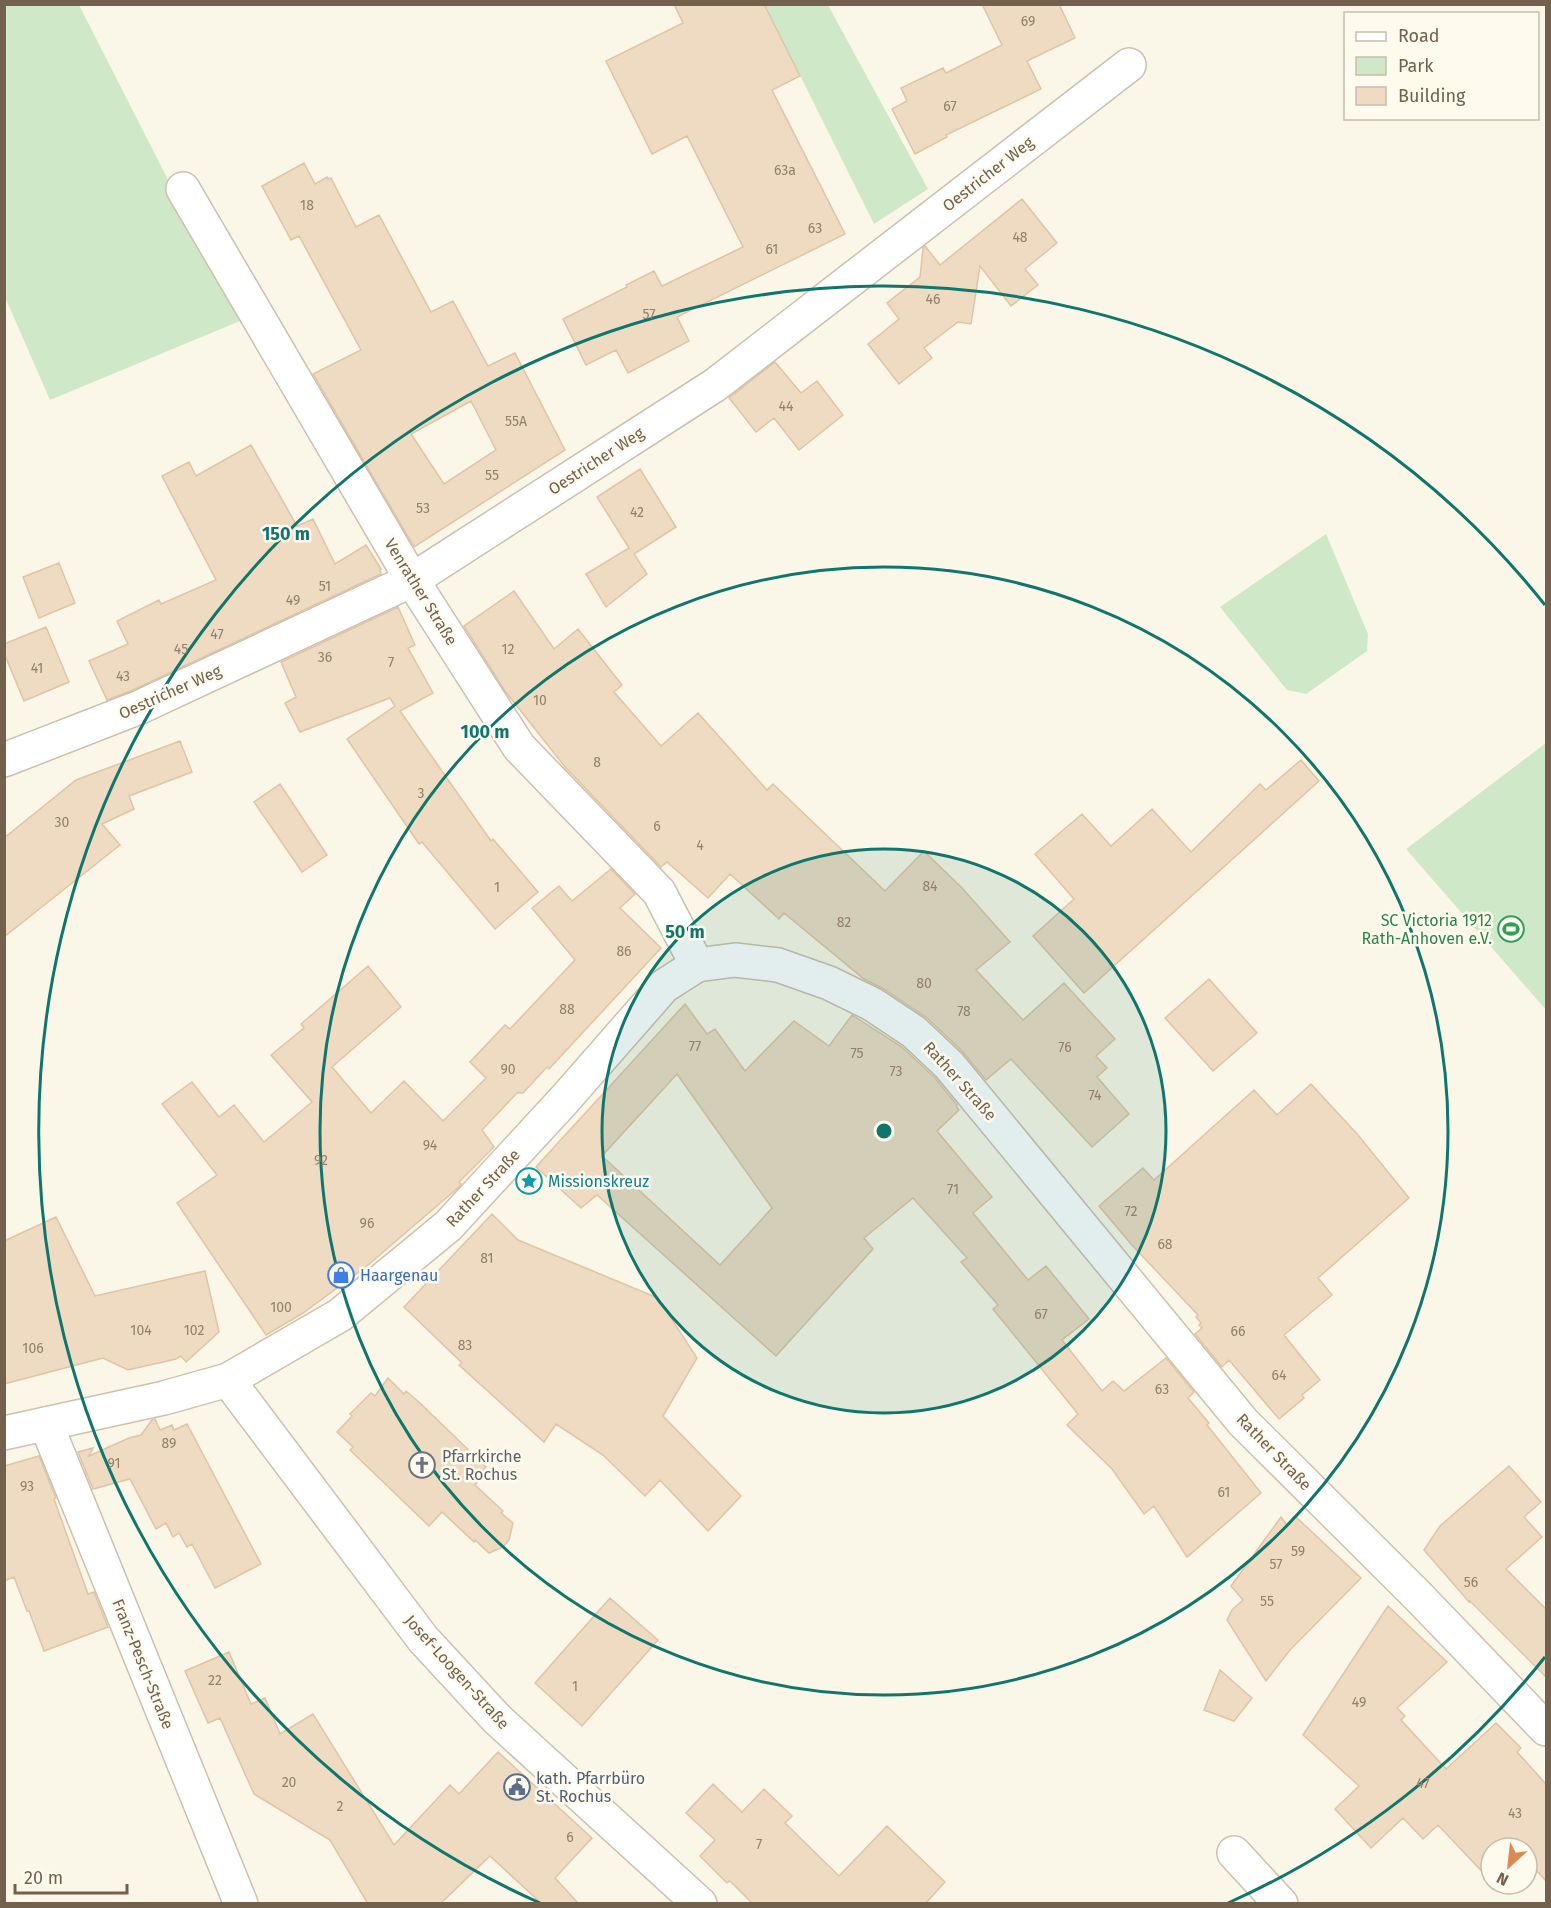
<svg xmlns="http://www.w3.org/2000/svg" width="1551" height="1908" viewBox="0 0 1551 1908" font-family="'Fira Sans',sans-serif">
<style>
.green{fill:#cfe8c7}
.building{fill:#eedbc2;stroke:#e0c4a3;stroke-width:1.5;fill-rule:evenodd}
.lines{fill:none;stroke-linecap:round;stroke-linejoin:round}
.street-casing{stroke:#ccc0af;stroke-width:36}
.secondary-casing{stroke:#cfc1ac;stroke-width:36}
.street{stroke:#fff;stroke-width:33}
.secondary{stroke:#fff;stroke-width:33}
.ring{fill:none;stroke:#0f766e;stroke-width:3}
.labels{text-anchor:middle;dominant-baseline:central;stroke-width:5;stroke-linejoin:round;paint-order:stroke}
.number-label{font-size:14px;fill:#92806b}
.street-label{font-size:16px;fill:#73614e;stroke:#fefaee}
.leisure-label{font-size:16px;fill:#27864d;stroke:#fefaee;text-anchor:end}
.culture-label{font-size:16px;fill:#0d838f;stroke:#fefaee;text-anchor:start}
.shop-label{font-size:16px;fill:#366cbe;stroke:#fefaee;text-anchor:start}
.worship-label{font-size:16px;fill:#5b616d;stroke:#fefaee;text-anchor:start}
.service-label{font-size:16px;fill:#4e5e75;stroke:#fefaee;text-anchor:start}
.centre{fill:#0f766e;stroke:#fefaee;stroke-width:3}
.ring-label{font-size:18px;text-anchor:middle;font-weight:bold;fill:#0f766e;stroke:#fefaee;stroke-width:5;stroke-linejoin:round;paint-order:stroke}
</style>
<rect width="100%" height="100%" fill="#fbf7e8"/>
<path class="green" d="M4 5H79L240 321 50 400 5 297Z
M765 5H828L928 189 874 224Z
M1326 534 1368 634 1367 651 1306 694 1287 690 1220 607Z
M1546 743V1010L1406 849Z"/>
<path class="building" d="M674 4H764L800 76 772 90 845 234 677 317 689 341 628 373 616 350 586 365 563 319 627 287 626 285 654 271 662 286 743 247 687 136 652 154 606 61 683 23Z
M982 4H1059L1075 38 1027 61 1041 89 946 135 947 137 915 154 892 109 907 101 901 88 943 68 946 73 1002 45Z
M304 163 315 184 327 177 328 179 331 178 356 227 379 215 431 312 453 301 488 366 515 353 565 450 414 547 313 374 361 350 299 236 291 240 262 186ZM471 401 496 450 444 484 411 434Z
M1022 199 1057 243 1025 269 1038 285 1011 306 980 266 971 324 958 322 924 348 932 358 899 384 868 344 899 319 887 303 920 277 923 248 925 246 940 265Z
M775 362 801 393 817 381 843 415 799 450 774 418 756 432 729 398Z
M251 445 297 526 313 519 335 564 366 545 381 569 380 570 381 574 133 690 107 700 89 661 128 644 117 621 159 600 161 604 216 580 162 476 189 462 196 476Z
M640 469 676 527 634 554 647 574 606 607 586 574 629 548 597 497Z
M59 563 75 603 39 618 23 577Z
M514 591 554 649 578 629 622 685 614 692 661 746 698 713 767 790 773 784 885 891 924 851 962 888 1010 942 976 970 1023 1020 1064 983 1115 1039 1096 1056 1107 1068 1097 1077 1129 1114 1092 1147 1011 1059 986 1080 962 1051 927 1018 882 988 864 979 784 913 779 919 730 874 708 898 667 862 661 867 565 767 505 691 464 626Z
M398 607 415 645 408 648 433 693 400 711 491 841 493 839 538 892 495 929 422 842 419 844 347 739 395 706 390 698 300 732 285 703 296 697 281 662Z
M46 627 69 682 24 701 4 653V644Z
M180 741 192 772 129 796 134 809 102 824 120 845 4 937V838L76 780Z
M1301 760 1319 781 1084 993 1033 936 1074 899 1035 854 1082 814 1111 846 1152 809 1191 852 1260 784 1266 790Z
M280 784 327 855 302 872 254 802Z
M611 869 635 894 620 908 661 948 549 1069 547 1067 523 1093H517L482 1130 494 1147 459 1182 461 1184 460 1186 367 1266 303 1313 266 1335 177 1203 217 1175 162 1104 192 1082 219 1117 234 1105 264 1142 312 1102 271 1055 304 1028 301 1024 368 966 401 1007 332 1067 371 1113 404 1081 443 1121 486 1078 470 1062 505 1025 510 1029 575 960 532 908 559 886 572 901Z
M1209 979 1257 1033 1213 1071 1165 1018Z
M685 1004 707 1034 715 1029 745 1071 794 1021 829 1046 852 1015 902 1047 935 1078 957 1105 956 1106 959 1110 937 1131 992 1197 973 1213 1028 1280 1046 1266 1089 1319 1062 1340 1102 1391 1113 1381 1124 1391 1166 1358 1194 1392 1188 1398 1209 1423 1207 1425 1261 1493 1187 1557 1154 1506 1144 1514 1112 1469 1067 1425 1078 1414 993 1309 998 1305 961 1262 967 1258 913 1198 864 1238 873 1249 776 1356 597 1195 581 1208 536 1167ZM677 1074 772 1208 720 1265 602 1156Z
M1311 1084 1358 1135 1409 1198 1318 1278 1332 1295 1284 1335 1320 1380 1302 1395 1304 1398 1279 1419 1229 1360 1222 1367 1195 1334 1202 1328 1199 1325 1201 1323 1196 1317 1198 1315 1131 1244 1099 1206 1143 1168 1154 1180 1254 1090 1277 1115Z
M492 1214 518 1240 658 1298 697 1358 663 1416 741 1496 708 1531 660 1480 645 1496 603 1455 556 1424 544 1442 459 1365 462 1363 404 1307Z
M56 1217 95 1296 205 1271 219 1332 186 1362 181 1356 176 1359 128 1370 103 1358 4 1384V1241Z
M388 1378 404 1394 406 1391 420 1403 486 1467 475 1478 478 1481 475 1485 503 1511 501 1513 513 1523 509 1540 503 1547 489 1553 475 1540 474 1542 442 1512 429 1526 350 1450 353 1447 337 1432 352 1416 350 1414 371 1393 375 1396Z
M155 1419 160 1430 172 1425 174 1430 187 1424 261 1564 215 1588 192 1544 187 1547 179 1533 173 1537 166 1523 156 1529 130 1479 93 1489 78 1452 93 1448 89 1456 129 1438 141 1435 152 1420Z
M39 1456 56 1498 54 1499 88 1594 94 1592 108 1627 44 1651 29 1611H27L14 1577 4 1581V1466Z
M1509 1466 1541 1502 1524 1517 1542 1537 1506 1569 1546 1609V1677L1470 1601 1469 1602 1424 1550 1440 1526Z
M1281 1517 1287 1525 1296 1517 1361 1578 1290 1650 1266 1681 1227 1620 1232 1610 1243 1600 1231 1586Z
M610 1598 658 1640 582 1726 535 1683Z
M1388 1606 1447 1662 1397 1708 1405 1716 1401 1720 1446 1769 1496 1723 1521 1748 1517 1752 1546 1784V1881L1527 1860V1848H1491V1881L1438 1825 1423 1839 1403 1818 1371 1848 1335 1809 1359 1786 1303 1735Z
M229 1652 251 1704 265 1698 280 1734 313 1714 394 1845 450 1785 459 1794 498 1752 592 1838 555 1878 579 1904H542L490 1856 440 1904H368L330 1840 254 1794 220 1718 208 1723 185 1671Z
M1220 1670 1252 1698 1234 1721 1204 1710Z
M713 1784 742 1812 764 1789 792 1816 785 1823 839 1876 887 1826 945 1882 925 1904H753L730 1881 727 1883 700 1856 715 1840 686 1813Z"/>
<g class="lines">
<g class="street-casing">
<path id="street" d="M183 189 412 580 519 747 659 892 697 965
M4 760 140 707 412 580 715 385 1129 65
M228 1380 423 1639 497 1719 700 1904
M46 1424 241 1904
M1234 1853 1281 1904"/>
</g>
<g class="secondary-casing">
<path id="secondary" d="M4 1433 164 1398 228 1380 340 1315 448 1226 565 1099 664 986 697 965 735 960 778 965 829 983 872 1004 914 1032 949 1065 1243 1422 1416 1594 1546 1729"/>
</g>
<use href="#street" class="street"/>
<use href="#secondary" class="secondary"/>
</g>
<circle cx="884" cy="1131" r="282" fill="#0f766e" fill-opacity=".12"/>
<g class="ring">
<circle cx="884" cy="1131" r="282"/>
<circle cx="884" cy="1131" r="564"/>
<path d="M1545 1657A845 845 0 0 1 1228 1903M540 1903A845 845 0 1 1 1545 605"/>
</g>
<defs>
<g id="stadium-ring" transform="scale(1.35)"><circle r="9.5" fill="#fefaee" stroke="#2e9e5b" stroke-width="1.5"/><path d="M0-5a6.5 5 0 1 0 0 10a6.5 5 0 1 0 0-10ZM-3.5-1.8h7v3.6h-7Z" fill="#2e9e5b"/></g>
<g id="sight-ring" transform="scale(1.35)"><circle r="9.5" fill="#fefaee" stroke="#0f9aa8" stroke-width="1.5"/><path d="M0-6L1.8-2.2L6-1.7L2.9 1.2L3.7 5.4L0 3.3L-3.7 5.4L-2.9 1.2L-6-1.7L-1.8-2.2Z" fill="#0f9aa8"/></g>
<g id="shop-ring" transform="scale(1.35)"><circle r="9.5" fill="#fefaee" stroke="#3f7fe0" stroke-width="1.5"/><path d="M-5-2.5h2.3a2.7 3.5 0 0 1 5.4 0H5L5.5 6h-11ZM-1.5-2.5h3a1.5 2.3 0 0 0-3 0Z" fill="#3f7fe0"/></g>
<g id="church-ring" transform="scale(1.35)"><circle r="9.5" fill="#fefaee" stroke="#6b7280" stroke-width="1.5"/><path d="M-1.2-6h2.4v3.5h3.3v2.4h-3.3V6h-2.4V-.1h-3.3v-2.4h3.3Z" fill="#6b7280"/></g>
<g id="civic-ring" transform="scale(1.35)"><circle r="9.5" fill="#fefaee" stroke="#5c6f8a" stroke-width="1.5"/><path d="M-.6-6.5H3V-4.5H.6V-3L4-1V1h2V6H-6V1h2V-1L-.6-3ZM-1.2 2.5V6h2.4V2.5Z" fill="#5c6f8a"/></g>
</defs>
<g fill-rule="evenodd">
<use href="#stadium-ring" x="1511" y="929"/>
<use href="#sight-ring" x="529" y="1181"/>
<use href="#shop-ring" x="341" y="1275"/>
<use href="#church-ring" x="422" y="1465"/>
<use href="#civic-ring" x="517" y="1787"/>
</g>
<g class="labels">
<g class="number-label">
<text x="1028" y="21">69</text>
<text x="950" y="106">67</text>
<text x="785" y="170">63a</text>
<text x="307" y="205">18</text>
<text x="815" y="228">63</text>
<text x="1020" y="237">48</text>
<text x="772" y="249">61</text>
<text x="933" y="299">46</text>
<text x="649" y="314">57</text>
<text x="786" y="406">44</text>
<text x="516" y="421">55A</text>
<text x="492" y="475">55</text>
<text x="423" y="508">53</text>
<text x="637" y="512">42</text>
<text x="325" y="586">51</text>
<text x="293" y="600">49</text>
<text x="217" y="634">47</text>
<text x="181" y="649">45</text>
<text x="508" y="649">12</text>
<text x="325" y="657">36</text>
<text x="391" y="662">7</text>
<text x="37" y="668">41</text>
<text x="123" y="676">43</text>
<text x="540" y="700">10</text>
<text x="597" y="762">8</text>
<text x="421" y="793">3</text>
<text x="62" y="822">30</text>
<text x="657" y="826">6</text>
<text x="700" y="845">4</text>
<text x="930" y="886">84</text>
<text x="497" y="887">1</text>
<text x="844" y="922">82</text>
<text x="624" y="951">86</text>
<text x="924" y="983">80</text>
<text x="567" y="1009">88</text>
<text x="964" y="1011">78</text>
<text x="695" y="1046">77</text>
<text x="1065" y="1047">76</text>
<text x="857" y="1053">75</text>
<text x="508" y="1069">90</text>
<text x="896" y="1071">73</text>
<text x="1095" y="1095">74</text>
<text x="430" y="1145">94</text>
<text x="321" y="1160">92</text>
<text x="953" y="1189">71</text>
<text x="1131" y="1211">72</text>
<text x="367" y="1223">96</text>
<text x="1165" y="1244">68</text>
<text x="487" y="1258">81</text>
<text x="281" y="1307">100</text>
<text x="1041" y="1314">67</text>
<text x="141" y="1330">104</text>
<text x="194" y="1330">102</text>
<text x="1238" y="1331">66</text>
<text x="465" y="1345">83</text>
<text x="33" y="1348">106</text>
<text x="1279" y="1375">64</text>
<text x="1162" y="1389">63</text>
<text x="169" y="1443">89</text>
<text x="114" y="1463">91</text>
<text x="27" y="1486">93</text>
<text x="1224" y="1492">61</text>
<text x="1298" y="1551">59</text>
<text x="1276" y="1564">57</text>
<text x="1471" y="1582">56</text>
<text x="1267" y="1601">55</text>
<text x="215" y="1680">22</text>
<text x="575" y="1686">1</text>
<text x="1359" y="1702">49</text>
<text x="289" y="1782">20</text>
<text x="1423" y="1783">47</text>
<text x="340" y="1806">2</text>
<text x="1515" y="1813">43</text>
<text x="570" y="1837">6</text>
<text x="759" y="1844">7</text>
</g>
<g class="street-label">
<text transform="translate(988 174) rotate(-38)">Oestricher Weg</text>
<text transform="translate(596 461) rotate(-33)">Oestricher Weg</text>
<text transform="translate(421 592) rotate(58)">Venrather Straße</text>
<text transform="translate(170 692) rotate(-24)">Oestricher Weg</text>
<text transform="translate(960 1081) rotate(48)">Rather Straße</text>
<text transform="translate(483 1188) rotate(-47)">Rather Straße</text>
<text transform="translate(1274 1452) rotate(46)">Rather Straße</text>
<text transform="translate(143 1664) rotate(68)">Franz-Pesch-Straße</text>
<text transform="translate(457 1672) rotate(48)">Josef-Loogen-Straße</text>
</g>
<g class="leisure-label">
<text x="1492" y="920">SC Victoria 1912<tspan x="1492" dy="18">Rath-Anhoven e.V.</tspan></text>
</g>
<g class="culture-label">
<text x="548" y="1181">Missionskreuz</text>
</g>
<g class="shop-label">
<text x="360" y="1275">Haargenau</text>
</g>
<g class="worship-label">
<text x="442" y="1456">Pfarrkirche<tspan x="442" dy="18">St. Rochus</tspan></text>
</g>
<g class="service-label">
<text x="536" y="1778">kath. Pfarrbüro<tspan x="536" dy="18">St. Rochus</tspan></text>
</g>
</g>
<circle cx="884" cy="1131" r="9" class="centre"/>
<g class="ring-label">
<text x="286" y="540">150 m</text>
<text x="485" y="738">100 m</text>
<text x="685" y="938">50 m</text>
</g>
<rect width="1551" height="1908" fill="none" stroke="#73614e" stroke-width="12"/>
<rect x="1344" y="12" width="195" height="108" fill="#fefaee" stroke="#c6bdae" stroke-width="1.5"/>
<rect x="1356" y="32" width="30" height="9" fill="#ffffff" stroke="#c6bdae" stroke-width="1.5"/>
<text x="1398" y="42" font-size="18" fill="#73614e">Road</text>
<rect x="1356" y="57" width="30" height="18" fill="#cfe8c7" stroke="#c6bdae" stroke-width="1.5"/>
<text x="1398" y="72" font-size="18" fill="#73614e">Park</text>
<rect x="1356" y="87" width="30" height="18" fill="#eedbc2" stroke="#c6bdae" stroke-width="1.5"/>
<text x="1398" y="102" font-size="18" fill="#73614e">Building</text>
<g transform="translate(1509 1866) rotate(207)"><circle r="28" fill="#fefaee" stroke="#c6bdae" stroke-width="1.5"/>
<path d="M0-4.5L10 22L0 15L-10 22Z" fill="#db8956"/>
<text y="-9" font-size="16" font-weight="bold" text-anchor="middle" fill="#73614e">N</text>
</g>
<path d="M15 1884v9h112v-9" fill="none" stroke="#73614e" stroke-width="3"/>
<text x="24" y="1884" font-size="18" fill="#73614e" stroke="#fefaee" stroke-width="4.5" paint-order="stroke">20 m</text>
</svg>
